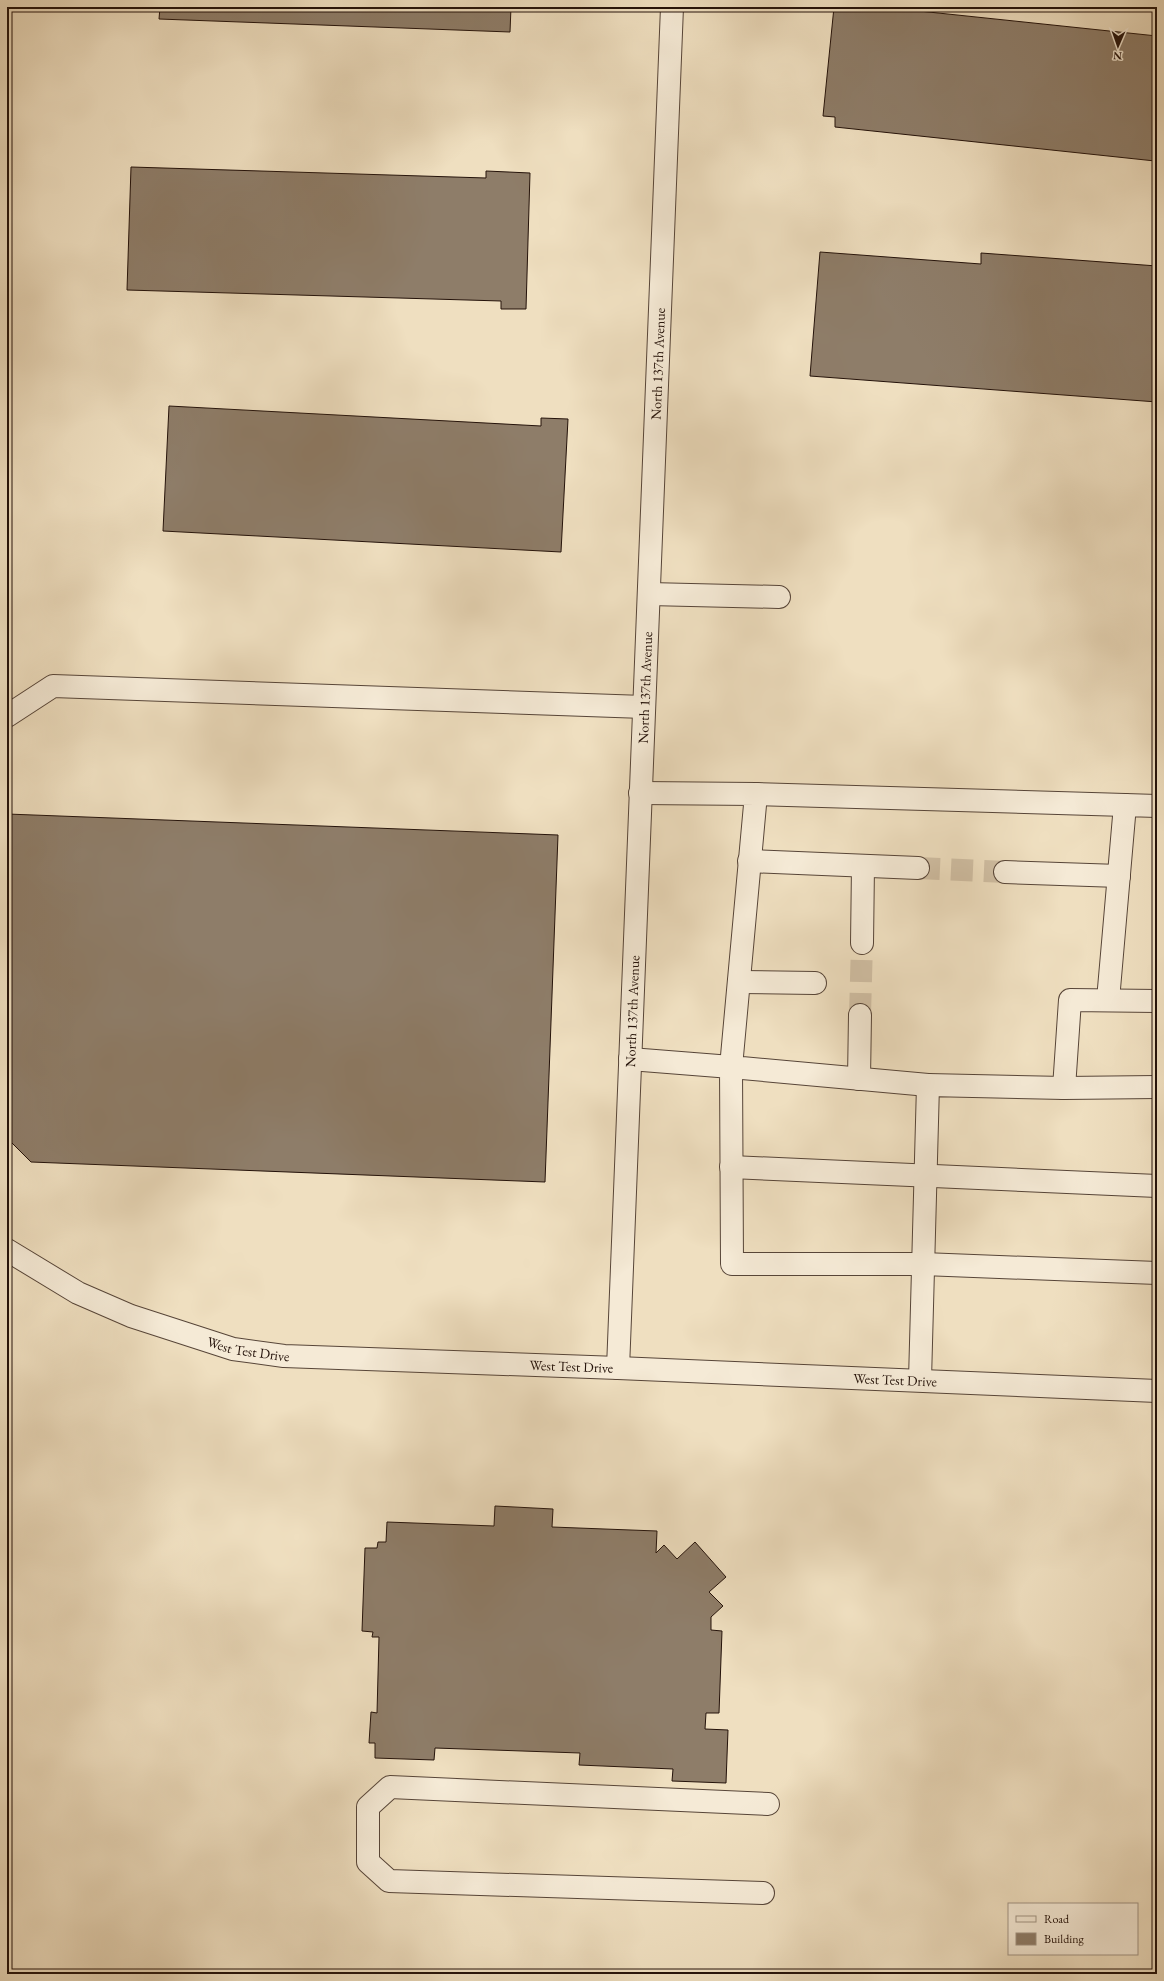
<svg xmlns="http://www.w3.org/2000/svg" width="1164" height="1981" font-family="'EB Garamond',serif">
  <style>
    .building { fill: #8e7d69; stroke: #24120a }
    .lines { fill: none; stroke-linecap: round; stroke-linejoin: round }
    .minor-tunnel { stroke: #d1c0a5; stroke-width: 22; stroke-dasharray: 22 11; stroke-linecap: butt }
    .minor-casing { stroke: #574538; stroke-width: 24 }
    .minor { stroke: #f5ead6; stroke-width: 22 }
    .labels { text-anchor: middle; stroke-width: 4; stroke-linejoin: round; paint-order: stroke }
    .street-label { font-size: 14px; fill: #24120a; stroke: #f5ead6 }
  </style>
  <rect width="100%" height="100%" fill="#efdfc0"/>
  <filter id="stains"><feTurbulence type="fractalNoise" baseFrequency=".005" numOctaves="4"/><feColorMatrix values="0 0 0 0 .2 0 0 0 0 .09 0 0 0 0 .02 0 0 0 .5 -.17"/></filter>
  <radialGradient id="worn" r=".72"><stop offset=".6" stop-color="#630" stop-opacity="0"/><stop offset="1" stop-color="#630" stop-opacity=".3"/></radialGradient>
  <g class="building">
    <polygon points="160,7 511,7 510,32 159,19"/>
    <polygon points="834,7 881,7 1157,36 1157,143 1155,161 835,127 835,117 823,116"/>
    <polygon points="131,167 486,178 486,171 530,173 526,309 501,309 501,301 127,290"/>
    <polygon points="820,252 981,264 981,253 1157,266 1157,402 810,376"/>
    <polygon points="169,406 541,426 541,418 568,419 561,552 163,531"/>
    <polygon points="7,814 558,835 545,1182 31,1162 7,1138"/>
    <polygon points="495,1506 553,1509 552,1527 657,1531 656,1553 664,1545 677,1559 695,1542 726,1577 709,1592 723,1606 711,1617 711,1630 722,1631 719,1713 706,1713 705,1729 728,1730 726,1783 672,1781 673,1769 579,1765 580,1753 435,1748 434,1760 375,1758 375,1743 369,1743 371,1712 377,1713 379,1637 372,1637 373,1632 362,1631 365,1548 377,1548 378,1542 386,1542 387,1522 494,1526"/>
  </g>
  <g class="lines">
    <g class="minor-tunnel">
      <polyline points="918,868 1005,872"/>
      <polyline points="860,1015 862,943"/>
    </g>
    <defs>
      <g id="minor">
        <polyline points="649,594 779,597"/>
        <polyline points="7,716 53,686 644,707"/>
        <polyline points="640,793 756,794 731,1067 928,1085"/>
        <polyline points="756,794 1125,805"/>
        <polyline points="749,861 918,868"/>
        <polyline points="1005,872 1119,876"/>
        <polyline points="862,943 863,866"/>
        <polyline points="739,982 815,983"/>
        <polyline points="1108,1000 1125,805 1157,806"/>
        <polyline points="630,1059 731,1067 732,1264 923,1264 1157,1273"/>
        <polyline points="859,1079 860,1015"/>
        <polyline points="1064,1088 1070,1000 1157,1001"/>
        <polyline points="731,1167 1157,1186"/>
        <path id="s1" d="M 7,1250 L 78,1293 L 131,1316 L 233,1349 L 284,1356 L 618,1368 L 1157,1391"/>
        <path id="s2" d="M 618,1368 L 672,7"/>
        <polyline points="920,1380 928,1085 1064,1088 1157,1087"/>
        <polyline points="763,1893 389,1881 368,1862 368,1807 390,1787 768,1804"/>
      </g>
    </defs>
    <use href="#minor" class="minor-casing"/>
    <use href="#minor" class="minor"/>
  </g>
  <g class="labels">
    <g class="street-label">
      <text dy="5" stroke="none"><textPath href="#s2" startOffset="1005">North 137th Avenue</textPath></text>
      <text dy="5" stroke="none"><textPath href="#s2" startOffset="681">North 137th Avenue</textPath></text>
      <text dy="5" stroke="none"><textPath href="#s2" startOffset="357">North 137th Avenue</textPath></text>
      <text dy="5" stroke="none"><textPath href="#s1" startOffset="263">West Test Drive</textPath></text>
      <text dy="5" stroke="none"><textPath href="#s1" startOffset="587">West Test Drive</textPath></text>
      <text dy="5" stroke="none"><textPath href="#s1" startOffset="911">West Test Drive</textPath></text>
    </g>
  </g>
  <rect width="1164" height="1981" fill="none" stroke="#efdfc0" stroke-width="24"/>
  <rect x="8" y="8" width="1148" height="1965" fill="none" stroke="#24120a" stroke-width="2"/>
  <rect x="12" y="12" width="1140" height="1957" fill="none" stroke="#24120a"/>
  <rect x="1008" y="1903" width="130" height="52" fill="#f5ead6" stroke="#a19484"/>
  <rect x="1016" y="1916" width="20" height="6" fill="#f5ead6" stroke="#a19484"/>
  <text x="1044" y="1923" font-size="12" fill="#24120a">Road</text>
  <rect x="1016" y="1933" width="20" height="12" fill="#8e7d69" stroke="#a19484"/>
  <text x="1044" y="1943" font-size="12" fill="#24120a">Building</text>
  <g transform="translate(1118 46) rotate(182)" stroke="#f5ead6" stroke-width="3" paint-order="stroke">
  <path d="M0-3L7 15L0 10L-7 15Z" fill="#24120a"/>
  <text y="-6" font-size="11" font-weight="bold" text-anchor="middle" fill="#24120a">N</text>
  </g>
  <rect width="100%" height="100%" filter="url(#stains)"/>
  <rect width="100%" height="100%" fill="url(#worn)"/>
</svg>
